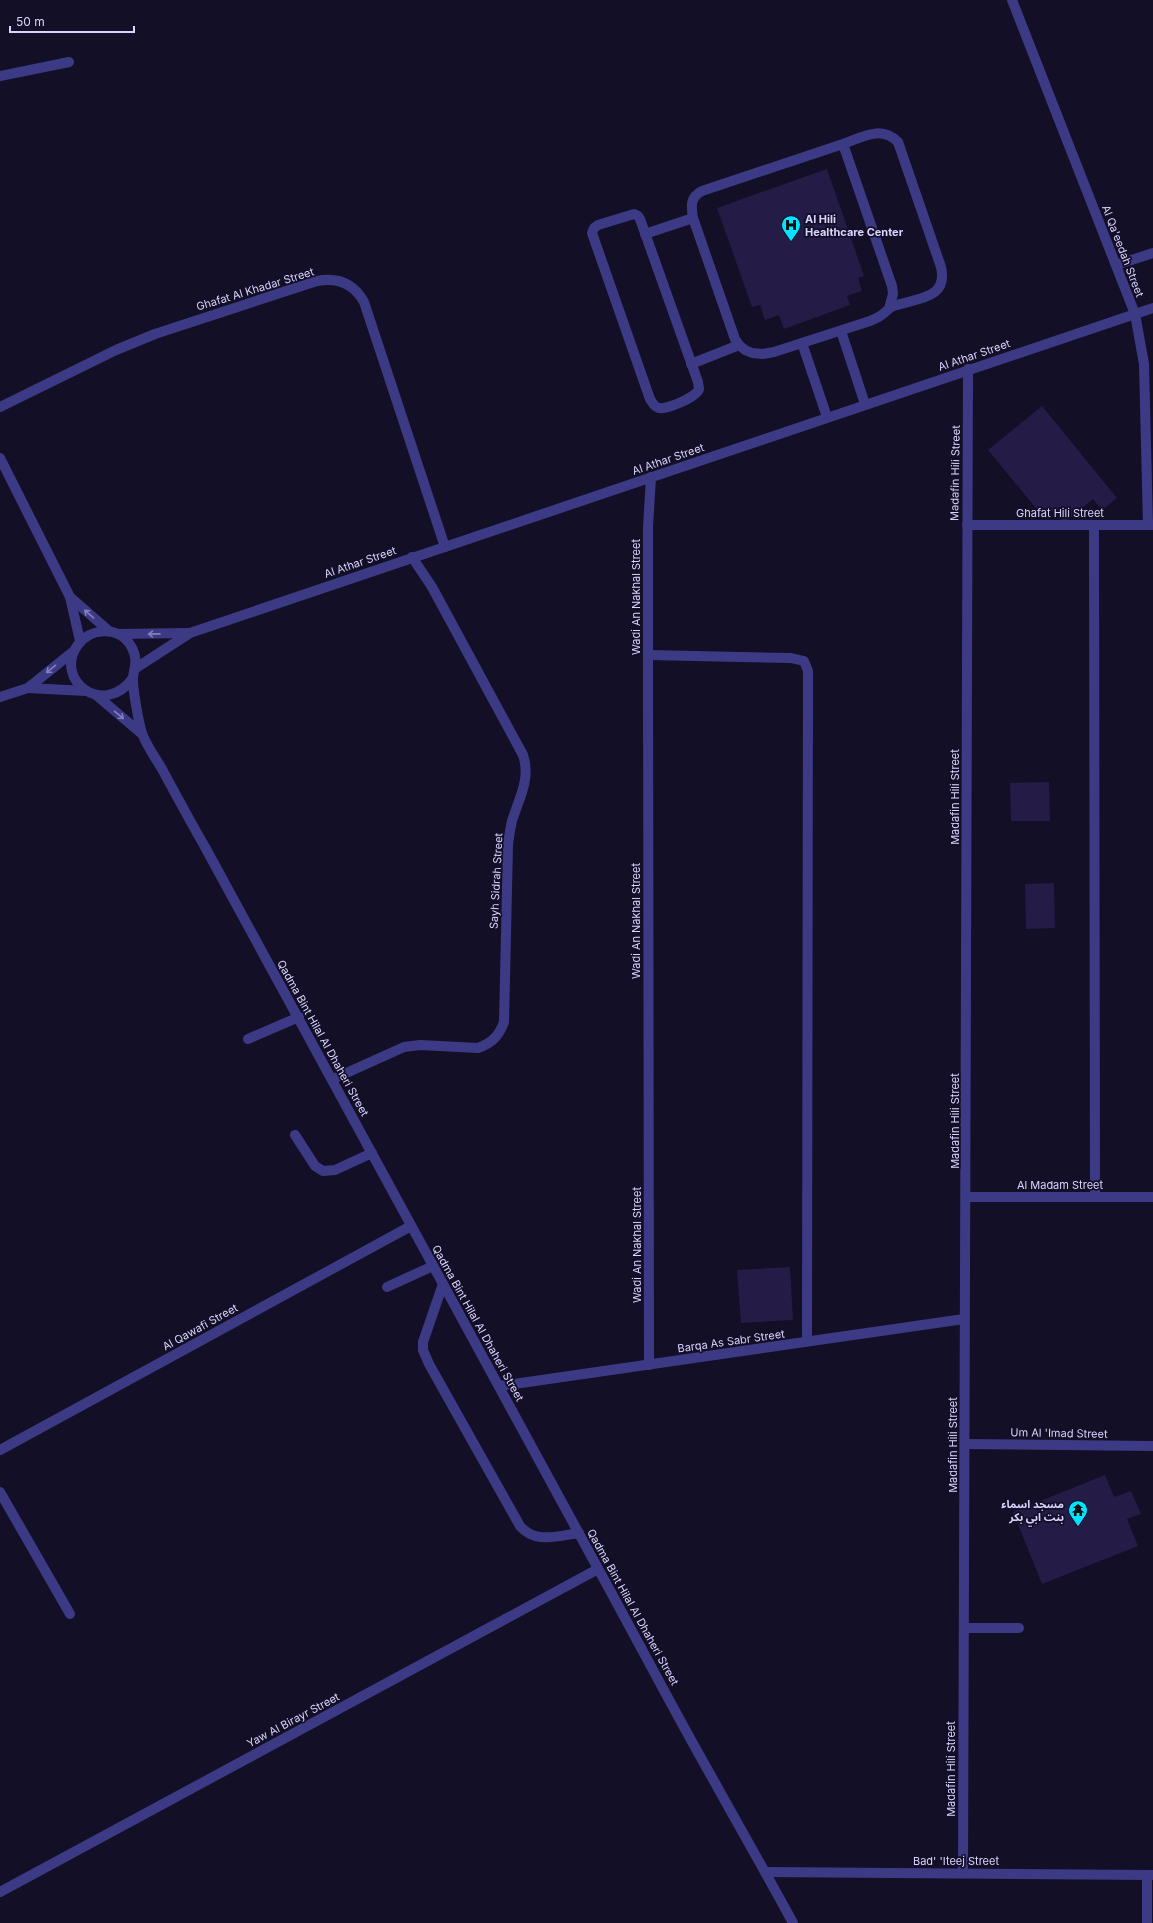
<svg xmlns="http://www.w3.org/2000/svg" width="1153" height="1923" font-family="Inter,'Noto Sans Arabic',sans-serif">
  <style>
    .building { fill: #241b47 }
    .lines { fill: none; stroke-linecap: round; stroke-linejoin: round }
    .minor { stroke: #3d3a85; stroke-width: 10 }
    .oneway { stroke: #837fbc }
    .labels { text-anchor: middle; stroke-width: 3.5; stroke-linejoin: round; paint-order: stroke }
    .poi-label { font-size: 11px; font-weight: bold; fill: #d9d4ff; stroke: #130f26; text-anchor: start }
    .street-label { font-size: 11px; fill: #d9d4ff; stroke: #130f26 }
  </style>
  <rect width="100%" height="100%" fill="#130f26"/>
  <g class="building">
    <polygon points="827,169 864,276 858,278 862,291 847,296 850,305 784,329 779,315 765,320 760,305 752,307 717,208"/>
    <polygon points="1042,406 1117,498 1102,510 1093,499 1064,523 1054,510 1044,518 988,450"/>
    <polygon points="1049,782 1050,821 1011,821 1010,783"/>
    <polygon points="1054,883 1055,928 1026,929 1025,884"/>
    <polygon points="790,1267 793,1320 741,1323 737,1270"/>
    <polygon points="1105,1475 1114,1497 1131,1491 1141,1514 1127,1519 1138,1546 1042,1584 1013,1512"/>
  </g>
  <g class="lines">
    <g class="minor">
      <polyline points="1012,0 1135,314 1144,364 1148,525"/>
      <polyline points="0,76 69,62"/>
      <path d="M 843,144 C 863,137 881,125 898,142 L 941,267 C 949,301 913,298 891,307 C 888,309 887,311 884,313 C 880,317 875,319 870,321 L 774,352 L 763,354 L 752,353 L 745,350 L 739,345 L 735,339 L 693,218 C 691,206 690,197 702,191 L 843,144 L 892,286 L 893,294 L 889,308"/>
      <path d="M 634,214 L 638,216 L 640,219 L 698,382 C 698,383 699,388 699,389 C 697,397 666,410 659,408 C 654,407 652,402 650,399 L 592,233 L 594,228 L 598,225 Z"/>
      <polyline points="645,234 693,218"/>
      <polyline points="1116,265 1153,253"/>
      <polyline points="841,331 865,404"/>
      <polyline points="802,343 827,417"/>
      <polyline points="691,364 739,345"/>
      <path d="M 0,407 L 116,350 L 155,334 L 317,281 C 338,277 354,284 364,302 L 445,547"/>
      <polyline points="0,458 70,597 80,641"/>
      <polyline points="967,525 1153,525"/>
      <polyline points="1094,525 1095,1197"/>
      <polyline points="70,597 109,631"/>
      <polyline points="119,634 190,633"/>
      <polyline points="648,655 791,658 804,661 808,671 807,1341"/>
      <polyline points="136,668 190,633 1153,308"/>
      <path d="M 133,678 C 104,718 54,681 77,646 C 90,627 119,626 131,646 C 138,658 135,665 133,677 C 132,686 139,724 142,733 C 146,745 155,757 162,769 C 176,795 190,821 205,847 C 338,1089 469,1332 601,1574 C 639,1643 675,1713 714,1781 C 740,1828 767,1875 793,1923"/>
      <polyline points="28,688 86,691"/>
      <polyline points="96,695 142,734"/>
      <polyline points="0,697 28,688 74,651"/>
      <polyline points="248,1039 299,1017"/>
      <path d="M 333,1079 L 404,1047 L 420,1045 L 478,1048 C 492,1043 499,1036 504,1022 L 508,845 C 509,837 510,829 512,821 C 519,798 531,779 523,755 L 432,587 L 412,557"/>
      <polyline points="295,1135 315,1166 323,1171 335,1170 372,1153"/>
      <polyline points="967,1197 1153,1197"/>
      <path d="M 443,1284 L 423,1342 L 423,1350 L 429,1364 L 520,1526 C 535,1544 558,1536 579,1533"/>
      <polyline points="387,1287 433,1266"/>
      <polyline points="649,1365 648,655 648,527 651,477"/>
      <polyline points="500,1386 964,1319"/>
      <polyline points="965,1444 1153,1446"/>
      <polyline points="0,1450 411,1226"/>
      <polyline points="0,1492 70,1614"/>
      <polyline points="964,1628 1019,1628"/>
      <polyline points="766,1872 1153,1875"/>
      <polyline points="963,1873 968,369"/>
      <polyline points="1147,1875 1147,1923"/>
      <polyline points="0,1892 598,1569"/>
    </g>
  </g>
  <defs><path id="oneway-shaft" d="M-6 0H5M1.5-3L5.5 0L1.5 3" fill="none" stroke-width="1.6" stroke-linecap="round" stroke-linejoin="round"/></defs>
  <g class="oneway">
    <use href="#oneway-shaft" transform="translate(89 614) rotate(-139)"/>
    <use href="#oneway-shaft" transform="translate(154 634) rotate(179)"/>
    <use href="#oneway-shaft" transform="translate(51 669) rotate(141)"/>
    <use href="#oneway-shaft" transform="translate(119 715) rotate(40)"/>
  </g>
  <defs>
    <symbol id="hospital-pin" viewBox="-11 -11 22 30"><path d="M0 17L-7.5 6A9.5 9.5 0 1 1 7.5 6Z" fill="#00e5ff" stroke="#130f26"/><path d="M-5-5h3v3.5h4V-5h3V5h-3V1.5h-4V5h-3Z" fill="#111"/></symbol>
    <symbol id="temple-pin" viewBox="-11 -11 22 30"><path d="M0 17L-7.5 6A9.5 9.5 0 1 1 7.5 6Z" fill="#00e5ff" stroke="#130f26"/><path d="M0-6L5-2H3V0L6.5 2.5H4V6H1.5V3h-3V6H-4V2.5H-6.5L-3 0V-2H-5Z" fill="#111"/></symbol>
  </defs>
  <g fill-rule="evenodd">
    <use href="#hospital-pin" x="780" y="214" width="22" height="30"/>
    <use href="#temple-pin" x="1067" y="1499" width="22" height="30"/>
  </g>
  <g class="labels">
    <g class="poi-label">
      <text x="805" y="223">Al Hili<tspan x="805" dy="13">Healthcare Center</tspan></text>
      <text x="1064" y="1508" text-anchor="end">مسجد اسماء<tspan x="1064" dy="13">بنت ابي بكر</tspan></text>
    </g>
    <g class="street-label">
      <text transform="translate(1123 251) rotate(69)" y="4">Al Qa'eedah Street</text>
      <text transform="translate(255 289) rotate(-17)" y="4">Ghafat Al Khadar Street</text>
      <text transform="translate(974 355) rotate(-19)" y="4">Al Athar Street</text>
      <text transform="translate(668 459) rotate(-19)" y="4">Al Athar Street</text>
      <text transform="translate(955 473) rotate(-89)" y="4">Madafin Hili Street</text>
      <text x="1060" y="517">Ghafat Hili Street</text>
      <text transform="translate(360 562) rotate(-19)" y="4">Al Athar Street</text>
      <text transform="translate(636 597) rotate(-90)" y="4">Wadi An Nakhal Street</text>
      <text transform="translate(955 797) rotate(-90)" y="4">Madafin Hili Street</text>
      <text transform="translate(496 881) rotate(-87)" y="4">Sayh Sidrah Street</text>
      <text transform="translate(636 921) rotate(-90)" y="4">Wadi An Nakhal Street</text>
      <text transform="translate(323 1038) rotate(61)" y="4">Qadma Bint Hilal Al Dhaheri Street</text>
      <text transform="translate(955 1121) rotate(-90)" y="4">Madafin Hili Street</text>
      <text x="1060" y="1189">Al Madam Street</text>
      <text transform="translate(637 1245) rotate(-90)" y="4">Wadi An Nakhal Street</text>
      <text transform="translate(478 1323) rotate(61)" y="4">Qadma Bint Hilal Al Dhaheri Street</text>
      <text transform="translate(200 1327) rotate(-29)" y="4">Al Qawafi Street</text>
      <text transform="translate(731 1341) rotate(-8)" y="4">Barqa As Sabr Street</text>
      <text transform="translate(1059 1433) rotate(1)" y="4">Um Al 'Imad Street</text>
      <text transform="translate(953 1445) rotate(-90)" y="4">Madafin Hili Street</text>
      <text transform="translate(633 1607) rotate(61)" y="4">Qadma Bint Hilal Al Dhaheri Street</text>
      <text transform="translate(293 1720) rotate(-28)" y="4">Yaw Al Birayr Street</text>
      <text transform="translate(951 1769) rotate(-90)" y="4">Madafin Hili Street</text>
      <text x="956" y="1865">Bad' 'Iteej Street</text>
    </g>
  </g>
  <path d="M10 26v6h124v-6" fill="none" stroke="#d9d4ff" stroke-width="2"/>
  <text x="16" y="26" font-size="12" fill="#d9d4ff" stroke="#130f26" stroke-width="3" paint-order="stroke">50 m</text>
</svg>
